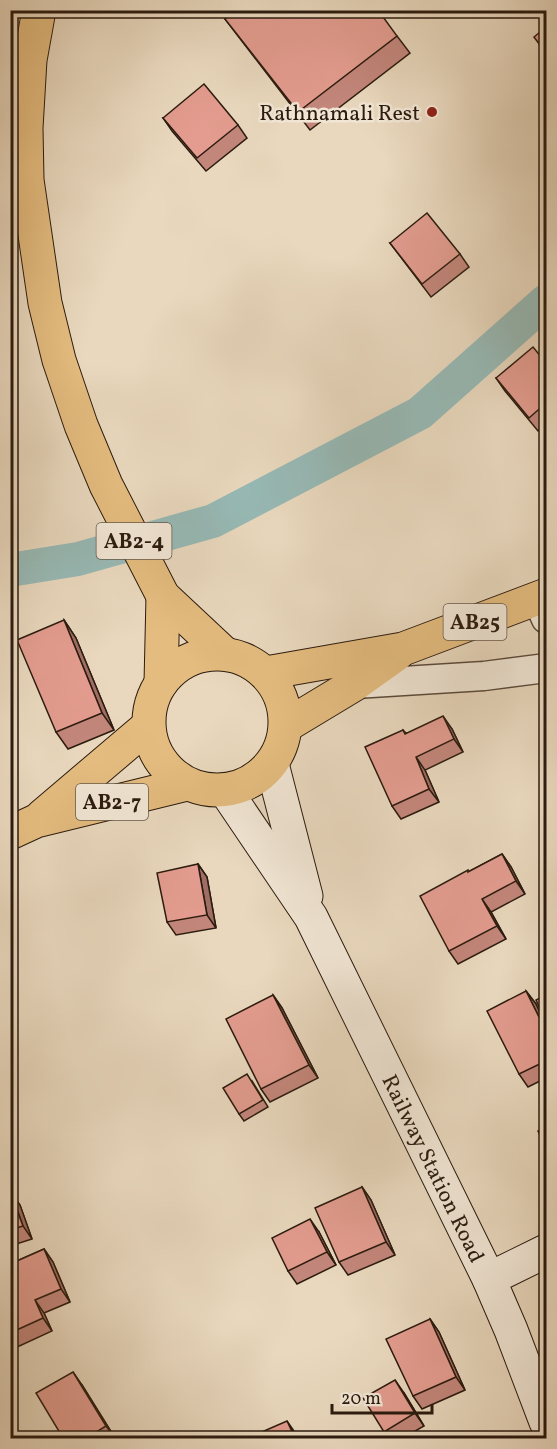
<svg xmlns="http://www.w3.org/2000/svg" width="557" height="1449" font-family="Vollkorn,serif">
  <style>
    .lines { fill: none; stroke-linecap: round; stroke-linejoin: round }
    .canal { stroke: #97b9b5; stroke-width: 34 }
    .minor-casing { stroke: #5a4a3b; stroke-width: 31 }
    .secondary-casing { stroke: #2b1b0f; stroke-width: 35 }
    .primary-casing { stroke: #2b1b0f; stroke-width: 35 }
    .minor { stroke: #f1e6d5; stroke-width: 28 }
    .secondary { stroke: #f1e6d5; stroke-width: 33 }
    .primary { stroke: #e4bc7f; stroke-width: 33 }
    .wall { fill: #c3867b; stroke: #2b1b0f; stroke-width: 1.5 }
    .shaded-wall { fill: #9f6d64; stroke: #2b1b0f; stroke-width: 1.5 }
    .building { fill: #e39c8f; stroke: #2b1b0f; stroke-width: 1.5 }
    .poi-dot { fill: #8f2418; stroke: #f1e6d5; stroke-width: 2 }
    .labels { text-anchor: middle; stroke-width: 5; stroke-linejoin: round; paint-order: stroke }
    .shield { fill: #f1e6d5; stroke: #66584a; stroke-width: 1.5 }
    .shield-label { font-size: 21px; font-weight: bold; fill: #2b1b0f }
    .poi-label { font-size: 22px; fill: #2b1b0f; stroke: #f1e6d5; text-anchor: end }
    .street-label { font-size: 22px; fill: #2b1b0f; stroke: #f1e6d5 }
  </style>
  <rect width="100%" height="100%" fill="#e9d8be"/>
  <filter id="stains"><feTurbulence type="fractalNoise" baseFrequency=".00333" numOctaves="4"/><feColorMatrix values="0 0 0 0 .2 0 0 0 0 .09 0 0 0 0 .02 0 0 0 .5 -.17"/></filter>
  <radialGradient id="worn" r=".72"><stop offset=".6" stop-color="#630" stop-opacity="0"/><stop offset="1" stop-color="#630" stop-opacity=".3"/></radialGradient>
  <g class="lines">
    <polyline class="canal" points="10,570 78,559 213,521 420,413 546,301"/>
    <defs>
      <g id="minor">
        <polyline points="537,599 546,619"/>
        <polyline points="355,684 484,676 546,668"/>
      </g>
      <g id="secondary">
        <polyline points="272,764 306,896"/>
        <polyline points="225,790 311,917 489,1279 511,1330 546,1422"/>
        <polyline points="489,1279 546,1251"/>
      </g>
      <g id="primary">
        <polyline points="39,10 30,60 26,128 27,180 45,303 59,360 81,425 106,485 163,596 225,654"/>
        <circle cx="217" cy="722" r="68"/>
        <polyline points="266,673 403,649 546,595"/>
        <polyline points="161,683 163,596"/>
        <polyline points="287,725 355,684 397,654"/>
        <polyline points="42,816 148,726"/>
        <polyline points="10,833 36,821 187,784"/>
      </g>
    </defs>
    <use href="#minor" class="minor-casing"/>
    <use href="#secondary" class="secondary-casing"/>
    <use href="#primary" class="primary-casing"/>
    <use href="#minor" class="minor"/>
    <use href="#secondary" class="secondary"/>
    <use href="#primary" class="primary"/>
  </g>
  <g class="wall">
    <polygon points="225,19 397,36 410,53 310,130 238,36"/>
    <polygon points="163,118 238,125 247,138 206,171 172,131"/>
    <polygon points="390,243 460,254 469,267 431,297"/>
    <polygon points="546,363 546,424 538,431 505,391 496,378"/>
    <polygon points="64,620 76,638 114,730 68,749 56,732"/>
    <polygon points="452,729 463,752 425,770 439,802 401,819 392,806 403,730 406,733"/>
    <polygon points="502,854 511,867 525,894 491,912 506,939 458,964 449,951 468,872"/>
    <polygon points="198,864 207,877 216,928 176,935 167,922"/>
    <polygon points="526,991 536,1004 546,1026 546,1078 528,1087 519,1074"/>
    <polygon points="273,995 282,1008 318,1078 270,1102 261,1089"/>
    <polygon points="252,1081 268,1107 244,1121 239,1114"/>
    <polygon points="362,1187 371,1200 395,1255 348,1275 339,1262"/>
    <polygon points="10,1192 20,1205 32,1239 10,1246"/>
    <polygon points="319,1232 336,1265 297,1284 288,1271"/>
    <polygon points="44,1249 53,1262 70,1302 44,1313 52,1331 15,1348 10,1341 10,1264"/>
    <polygon points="430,1319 439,1332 465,1390 422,1409 413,1396"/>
    <polygon points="82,1385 115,1438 63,1438"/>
    <polygon points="404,1393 424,1426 403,1438 388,1438 384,1432"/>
  </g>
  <g class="shaded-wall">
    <polygon points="64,620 76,638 114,730 102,713"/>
    <polygon points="443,716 452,729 463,752 454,739"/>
    <polygon points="416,757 425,770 439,802 429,789"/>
    <polygon points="502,854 511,867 525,894 516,881"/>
    <polygon points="198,864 207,877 216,928 207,915"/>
    <polygon points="482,899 491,912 506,939 497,926"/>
    <polygon points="526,991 536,1004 546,1026 546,1031"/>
    <polygon points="273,995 282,1008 318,1078 309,1065"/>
    <polygon points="362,1187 371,1200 395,1255 386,1242"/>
    <polygon points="11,1192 20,1205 32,1239 23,1226"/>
    <polygon points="310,1219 319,1232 336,1265 327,1252"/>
    <polygon points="44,1249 53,1262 70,1302 61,1289"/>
    <polygon points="35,1300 44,1313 52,1331 43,1318"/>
    <polygon points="430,1319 439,1332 465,1390 456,1377"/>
    <polygon points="73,1372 82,1385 115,1438 106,1426"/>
    <polygon points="395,1380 404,1393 424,1426 415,1413"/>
    <polygon points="287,1421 296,1434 298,1438 295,1438"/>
  </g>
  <g class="building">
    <polygon points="236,10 378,10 397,36 298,112 225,19"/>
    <polygon points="546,27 546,53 534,37"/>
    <polygon points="204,84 238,125 197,158 163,118"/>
    <polygon points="427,213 460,254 422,284 390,243"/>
    <polygon points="533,347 546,363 546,403 529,418 496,378"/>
    <polygon points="64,620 102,713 56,732 17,640"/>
    <polygon points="443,716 454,739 416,757 429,789 392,806 365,747 403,730 405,734"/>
    <polygon points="502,854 516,881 482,899 497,926 449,951 420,896 468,870 468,872"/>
    <polygon points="198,864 207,915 167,922 157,873"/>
    <polygon points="526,991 546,1031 546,1061 519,1074 487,1011"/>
    <polygon points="273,995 309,1065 261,1089 226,1019"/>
    <polygon points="546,995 546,1021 536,1000"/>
    <polygon points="247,1074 263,1100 239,1114 223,1088"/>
    <polygon points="546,1127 546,1148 538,1131"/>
    <polygon points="362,1187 386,1242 339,1262 315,1208"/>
    <polygon points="10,1192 23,1226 10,1230"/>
    <polygon points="310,1219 327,1252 288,1271 272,1238"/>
    <polygon points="44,1249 61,1289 35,1300 43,1318 10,1333 10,1264"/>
    <polygon points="430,1319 456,1377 413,1396 386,1339"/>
    <polygon points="73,1372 106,1426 87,1438 63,1438 36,1393"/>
    <polygon points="395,1380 415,1413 384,1432 363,1398"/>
    <polygon points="287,1421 295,1438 248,1438"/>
  </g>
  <circle class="poi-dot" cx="432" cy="112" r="6"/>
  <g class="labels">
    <g class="shield">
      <rect x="96.5" y="523" width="75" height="36" rx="4.5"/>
      <rect x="443.5" y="604" width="63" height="36" rx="4.5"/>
      <rect x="76" y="784" width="72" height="36" rx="4.5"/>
    </g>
    <g class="shield-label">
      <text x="134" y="548">AB2-4</text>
      <text x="475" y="629">AB25</text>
      <text x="112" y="809">AB2-7</text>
    </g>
    <g class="poi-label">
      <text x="420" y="120">Rathnamali Rest</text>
    </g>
    <g class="street-label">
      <text transform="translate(434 1168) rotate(64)" y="8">Railway Station Road</text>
    </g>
  </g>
  <rect width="557" height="1449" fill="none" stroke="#e9d8be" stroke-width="36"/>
  <rect x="12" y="12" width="533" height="1425" fill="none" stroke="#2b1b0f" stroke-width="3"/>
  <rect x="18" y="18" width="521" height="1413" fill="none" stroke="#2b1b0f" stroke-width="1.5"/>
  <path d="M332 1404v9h100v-9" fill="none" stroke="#2b1b0f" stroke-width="3"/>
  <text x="341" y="1404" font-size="18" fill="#2b1b0f" stroke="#f1e6d5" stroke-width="4.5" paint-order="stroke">20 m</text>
  <rect width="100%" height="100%" filter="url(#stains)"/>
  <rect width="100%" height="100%" fill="url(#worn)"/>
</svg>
